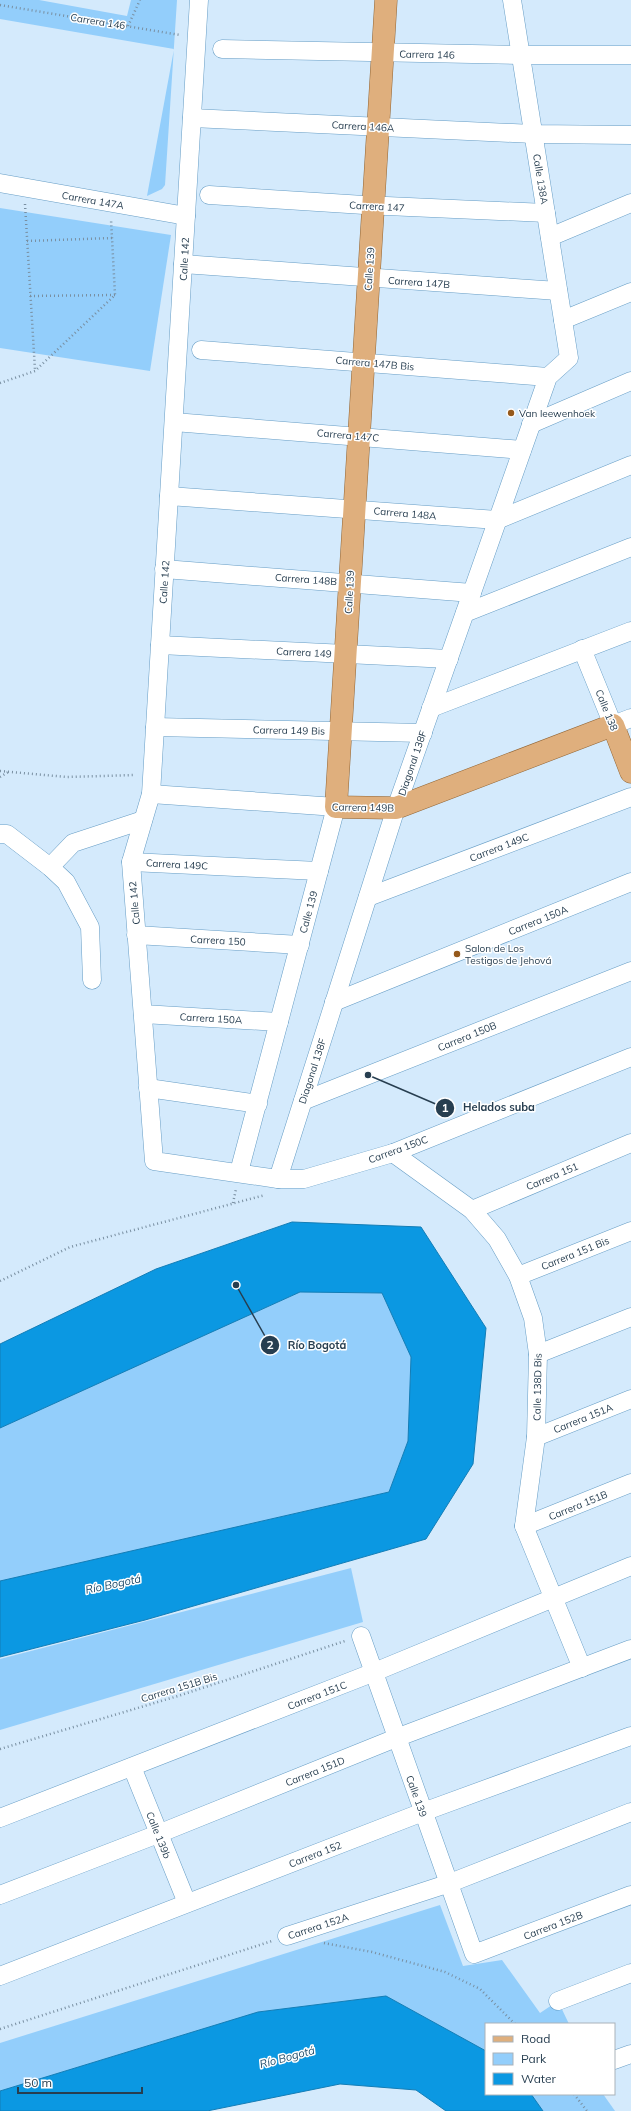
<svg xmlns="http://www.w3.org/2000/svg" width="631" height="2111" font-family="Mulish,sans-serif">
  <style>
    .green { fill: #93cefb }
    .water { fill: #0b98e2; stroke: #137db6 }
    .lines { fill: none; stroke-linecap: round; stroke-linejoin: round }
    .minor-casing { stroke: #669dc5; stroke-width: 19 }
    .major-casing { stroke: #916535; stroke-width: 23 }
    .path { stroke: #798fa1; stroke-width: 2.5; stroke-dasharray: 1 3; stroke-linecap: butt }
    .minor { stroke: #fff; stroke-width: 18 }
    .major { stroke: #dfaf7d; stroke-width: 22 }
    .poi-dot { fill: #95591b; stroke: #fff; stroke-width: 1.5 }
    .labels { text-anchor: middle; stroke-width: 3; stroke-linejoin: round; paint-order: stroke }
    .street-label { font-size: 10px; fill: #273e50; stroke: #fff }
    .poi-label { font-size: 10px; fill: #273e50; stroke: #fff; text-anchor: start }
    .water-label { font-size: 11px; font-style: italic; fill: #1d4b6a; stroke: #fff }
    .leader { fill: none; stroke: #273e50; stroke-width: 1.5 }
    .callout-dot { fill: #273e50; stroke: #fff; stroke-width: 1.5 }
    .mark-label { font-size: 12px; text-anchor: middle; font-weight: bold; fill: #fff }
    .callout-label { font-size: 11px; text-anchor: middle; font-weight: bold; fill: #273e50; stroke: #fff; stroke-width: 3; stroke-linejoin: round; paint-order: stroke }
  </style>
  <rect width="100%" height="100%" fill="#d4eafc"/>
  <g class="green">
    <polygon points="0,0 39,0 127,16 131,0 177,0 165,185 162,189 147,196 174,49 0,19"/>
    <polygon points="0,208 171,235 150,371 0,348"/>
    <polygon points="300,1292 382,1293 411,1357 408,1441 389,1492 0,1583 0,1428"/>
    <polygon points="351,1568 363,1622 0,1730 0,1659"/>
    <polygon points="440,1905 463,1966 502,1960 540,2013 558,2001 569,2024 486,2024 486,2051 386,1996 258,2012 0,2091 0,2043"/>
    <polygon points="531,2094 603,2094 615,2111 543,2111"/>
  </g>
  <g class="water">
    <polygon points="292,1222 421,1227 486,1328 473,1464 426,1539 145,1620 0,1657 0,1581 389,1492 408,1441 411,1357 382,1293 300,1292 0,1428 0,1344 156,1269"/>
    <polygon points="386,1996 486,2051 486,2094 531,2094 543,2111 446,2111 416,2090 340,2084 207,2111 0,2111 0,2091 258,2012"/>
  </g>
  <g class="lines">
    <defs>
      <g id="minor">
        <polyline points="199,0 151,794 131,862 154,1161 278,1179 304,1179 393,1153 631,1057"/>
        <polyline points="222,49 521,55 631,55"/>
        <polyline points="192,118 533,134 631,135"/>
        <polyline points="0,183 186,216"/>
        <polyline points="209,195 364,205 546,213"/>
        <polyline points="550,237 631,203"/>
        <polyline points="183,264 558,291"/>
        <polyline points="563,320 631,292"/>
        <polyline points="201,350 548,377"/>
        <polyline points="174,422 522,450"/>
        <polyline points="531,424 631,381"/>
        <polyline points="169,496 497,520 631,465"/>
        <polyline points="164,569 472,593"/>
        <polyline points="465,613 631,547"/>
        <polyline points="160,645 449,659"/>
        <polyline points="582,649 613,725 631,718"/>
        <polyline points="431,708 631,631"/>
        <polyline points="155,727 423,733"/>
        <polyline points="151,794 336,807 239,1172"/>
        <polyline points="0,834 7,834 50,867 66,882 90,927 92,980"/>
        <polyline points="131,862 319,871"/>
        <polyline points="50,867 73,843 143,820"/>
        <polyline points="368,897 631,797"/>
        <polyline points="136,935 300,945"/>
        <polyline points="334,1002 631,882"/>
        <polyline points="143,1014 279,1022"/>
        <polyline points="148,1088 258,1104"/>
        <polyline points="303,1101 631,971"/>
        <polyline points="393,1153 472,1210 497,1239 518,1276 533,1318 538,1354 536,1437 524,1526 582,1668"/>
        <polyline points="278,1179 396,808 548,377 569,358 512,0"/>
        <polyline points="472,1210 631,1143"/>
        <polyline points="518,1276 631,1231"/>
        <polyline points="538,1354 631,1317"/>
        <polyline points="536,1437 631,1399"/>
        <polyline points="524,1526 631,1483"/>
        <polyline points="361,1636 474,1954 631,1895"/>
        <polyline points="132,1767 187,1903"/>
        <polyline points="0,1818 372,1673 631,1566"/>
        <polyline points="0,1895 158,1834 396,1738 631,1649"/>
        <polyline points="287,1936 450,1883 631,1812"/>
        <polyline points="0,1976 423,1812 631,1736"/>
        <polyline points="558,2001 631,1973"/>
        <polyline points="614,2060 631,2054"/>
      </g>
      <polyline id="major" points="386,0 336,807 396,808 613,725 631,772"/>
    </defs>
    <use href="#minor" class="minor-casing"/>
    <use href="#major" class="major-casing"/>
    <g class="path">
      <polyline points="0,5 180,35"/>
      <polyline points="128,26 140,0"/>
      <polyline points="25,204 35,370"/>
      <polyline points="27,241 112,238"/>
      <polyline points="30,296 115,295"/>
      <polyline points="0,383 35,371 115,295 111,219"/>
      <polyline points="0,771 67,777 135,775"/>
      <polyline points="0,777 10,771"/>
      <polyline points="233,1203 236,1189"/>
      <polyline points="0,1281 70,1247 265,1195"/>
      <polyline points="0,1749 178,1696 345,1641"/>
      <polyline points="324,1943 372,1952 445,1972 480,1989 515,2024"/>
      <polyline points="0,2029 272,1941"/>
      <polyline points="574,2094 587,2111"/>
    </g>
    <use href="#minor" class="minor"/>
    <use href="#major" class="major"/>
  </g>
  <g class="poi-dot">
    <circle cx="511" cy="413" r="4"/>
    <circle cx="457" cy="954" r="4"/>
  </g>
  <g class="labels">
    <g class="street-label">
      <text transform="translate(98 21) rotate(9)" y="4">Carrera 146</text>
      <text transform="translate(427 54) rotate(1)" y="4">Carrera 146</text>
      <text transform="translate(363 126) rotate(3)" y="4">Carrera 146A</text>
      <text transform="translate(541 179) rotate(81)" y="4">Calle 138A</text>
      <text transform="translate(93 200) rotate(10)" y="4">Carrera 147A</text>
      <text transform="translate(377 206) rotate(3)" y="4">Carrera 147</text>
      <text transform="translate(184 259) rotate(-87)" y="4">Calle 142</text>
      <text transform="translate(369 269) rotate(-86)" y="4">Calle 139</text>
      <text transform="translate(419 282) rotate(4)" y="4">Carrera 147B</text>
      <text transform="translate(375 363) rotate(5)" y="4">Carrera 147B Bis</text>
      <text transform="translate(348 435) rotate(5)" y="4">Carrera 147C</text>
      <text transform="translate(405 513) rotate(5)" y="4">Carrera 148A</text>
      <text transform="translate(306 579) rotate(4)" y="4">Carrera 148B</text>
      <text transform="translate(164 582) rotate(-86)" y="4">Calle 142</text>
      <text transform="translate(349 592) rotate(-87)" y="4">Calle 139</text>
      <text transform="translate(304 652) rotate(3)" y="4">Carrera 149</text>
      <text transform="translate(607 710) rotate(68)" y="4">Calle 138</text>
      <text transform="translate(289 730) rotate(1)" y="4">Carrera 149 Bis</text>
      <text transform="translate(412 763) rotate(-71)" y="4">Diagonal 138F</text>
      <text transform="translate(363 807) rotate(1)" y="4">Carrera 149B</text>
      <text transform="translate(499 847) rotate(-21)" y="4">Carrera 149C</text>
      <text transform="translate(177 864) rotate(3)" y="4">Carrera 149C</text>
      <text transform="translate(134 903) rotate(-95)" y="4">Calle 142</text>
      <text transform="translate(308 912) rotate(-75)" y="4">Calle 139</text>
      <text transform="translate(538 920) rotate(-22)" y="4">Carrera 150A</text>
      <text transform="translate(218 940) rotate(3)" y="4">Carrera 150</text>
      <text transform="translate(211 1018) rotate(3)" y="4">Carrera 150A</text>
      <text transform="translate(467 1036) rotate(-22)" y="4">Carrera 150B</text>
      <text transform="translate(312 1071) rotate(-72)" y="4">Diagonal 138F</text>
      <text transform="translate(398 1149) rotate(-20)" y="4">Carrera 150C</text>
      <text transform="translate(552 1176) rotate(-23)" y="4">Carrera 151</text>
      <text transform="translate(575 1253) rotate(-22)" y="4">Carrera 151 Bis</text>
      <text transform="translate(537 1387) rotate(-89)" y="4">Calle 138D Bis</text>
      <text transform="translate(583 1418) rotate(-22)" y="4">Carrera 151A</text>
      <text transform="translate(578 1505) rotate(-22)" y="4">Carrera 151B</text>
      <text transform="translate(179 1687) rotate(-17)" y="4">Carrera 151B Bis</text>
      <text transform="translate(317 1695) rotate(-21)" y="4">Carrera 151C</text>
      <text transform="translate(315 1771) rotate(-22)" y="4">Carrera 151D</text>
      <text transform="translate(417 1796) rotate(70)" y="4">Calle 139</text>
      <text transform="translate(159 1835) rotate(68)" y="4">Calle 139b</text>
      <text transform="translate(315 1854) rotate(-21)" y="4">Carrera 152</text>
      <text transform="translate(553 1925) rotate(-21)" y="4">Carrera 152B</text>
      <text transform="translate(318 1926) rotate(-18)" y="4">Carrera 152A</text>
    </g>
    <g class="poi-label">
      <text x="519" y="417">Van leewenhoek</text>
      <text x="465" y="952">Salon de Los<tspan x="465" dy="12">Testigos de Jehová</tspan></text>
    </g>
    <g class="water-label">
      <text transform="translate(113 1584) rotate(-12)" y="4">Río Bogotá</text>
      <text transform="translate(287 2057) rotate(-15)" y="4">Río Bogotá</text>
    </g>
  </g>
  <path class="leader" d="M368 1075L445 1108M236 1285L270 1345"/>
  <g class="callout-dot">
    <circle cx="368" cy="1075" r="4"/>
    <circle cx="236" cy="1285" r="4"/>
    <circle cx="445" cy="1108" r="10"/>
    <circle cx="270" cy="1345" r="10"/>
  </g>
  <g class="mark-label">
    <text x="445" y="1112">1</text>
    <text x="270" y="1349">2</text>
  </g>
  <g class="callout-label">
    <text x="499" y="1111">Helados suba</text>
    <text x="317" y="1349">Río Bogotá</text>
  </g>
  <rect x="485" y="2023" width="130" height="72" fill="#ffffff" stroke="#a9b2b9"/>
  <rect x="493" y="2036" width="20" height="6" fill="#dfaf7d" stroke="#a9b2b9"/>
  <text x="521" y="2043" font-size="12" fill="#273e50">Road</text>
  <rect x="493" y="2053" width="20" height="12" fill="#93cefb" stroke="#a9b2b9"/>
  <text x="521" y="2063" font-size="12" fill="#273e50">Park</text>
  <rect x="493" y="2073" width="20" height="12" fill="#0b98e2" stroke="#a9b2b9"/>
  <text x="521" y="2083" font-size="12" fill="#273e50">Water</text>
  <path d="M18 2087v6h124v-6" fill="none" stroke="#273e50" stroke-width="2"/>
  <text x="24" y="2087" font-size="12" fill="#273e50" stroke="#ffffff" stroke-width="3" paint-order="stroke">50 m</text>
</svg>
